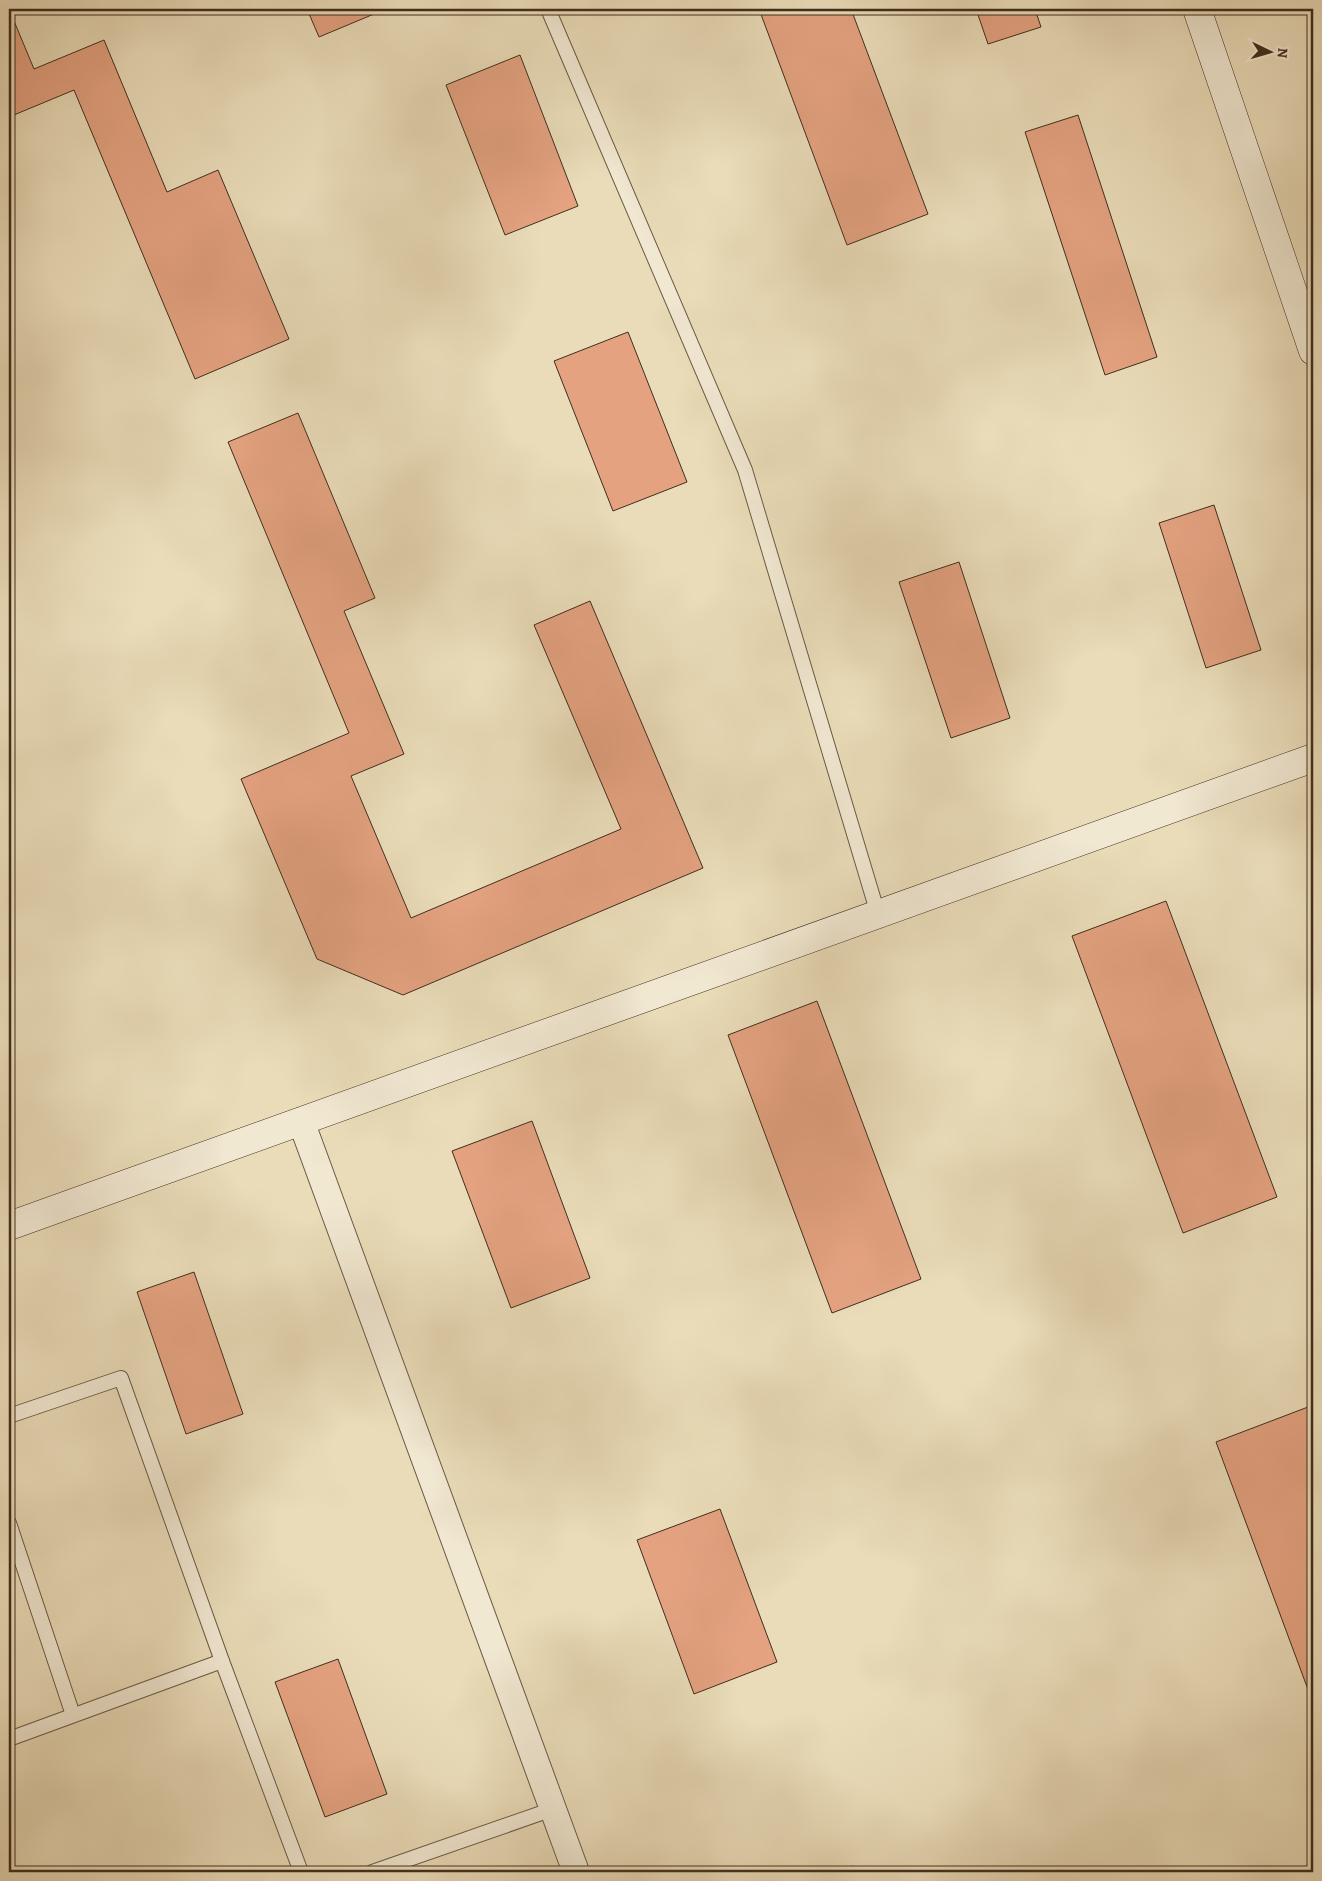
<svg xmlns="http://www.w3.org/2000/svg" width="1322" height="1881" font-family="Alegreya,serif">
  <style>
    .building { fill: #e4a281; stroke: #402e1d }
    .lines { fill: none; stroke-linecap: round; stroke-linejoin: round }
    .lane-casing { stroke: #6a5a44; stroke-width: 16 }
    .street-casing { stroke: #6a5a44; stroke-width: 28 }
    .secondary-casing { stroke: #402e1d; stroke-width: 29 }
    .lane { stroke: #f1e8d2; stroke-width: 14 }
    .street { stroke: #f1e8d2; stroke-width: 26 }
    .secondary { stroke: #f1e8d2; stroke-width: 28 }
  </style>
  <rect width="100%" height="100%" fill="#eadcb9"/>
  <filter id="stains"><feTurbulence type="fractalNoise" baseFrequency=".004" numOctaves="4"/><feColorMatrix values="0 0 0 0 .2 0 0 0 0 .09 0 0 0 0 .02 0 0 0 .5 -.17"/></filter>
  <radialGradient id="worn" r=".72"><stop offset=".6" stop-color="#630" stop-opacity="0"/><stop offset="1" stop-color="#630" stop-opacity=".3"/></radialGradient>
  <g class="building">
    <polygon points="9,9 34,69 104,40 167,192 218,170 289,339 195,379 74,90 9,117"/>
    <polygon points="307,9 372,9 374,14 319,37"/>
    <polygon points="759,9 851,9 928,214 847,245"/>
    <polygon points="976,9 1035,9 1041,27 988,44"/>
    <polygon points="520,55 578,206 505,235 446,85"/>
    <polygon points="1078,115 1157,357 1105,375 1025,132"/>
    <polygon points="628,332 687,482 613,511 554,361"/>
    <polygon points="298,413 375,598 344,611 404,754 351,776 411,918 621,829 534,625 590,601 703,868 403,995 317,959 241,779 349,733 228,442"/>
    <polygon points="1214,505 1261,650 1206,668 1159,523"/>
    <polygon points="959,562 1010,718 951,738 899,582"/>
    <polygon points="1166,901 1277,1197 1183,1233 1072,936"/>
    <polygon points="817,1001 921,1279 832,1313 728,1035"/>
    <polygon points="532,1121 590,1278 511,1308 452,1151"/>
    <polygon points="194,1272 243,1414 186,1434 137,1292"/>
    <polygon points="1308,1407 1313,1421 1313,1703 1216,1442"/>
    <polygon points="720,1509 777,1662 694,1694 637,1540"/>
    <polygon points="338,1659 387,1794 325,1817 275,1682"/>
    <polygon points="853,1866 855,1872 836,1872"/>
  </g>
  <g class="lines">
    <defs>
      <g id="lane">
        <polyline points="548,9 745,470 878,914"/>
        <polyline points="9,1416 121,1378 222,1661 301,1872"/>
        <polyline points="9,1523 73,1715"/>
        <polyline points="9,1739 222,1661"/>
        <polyline points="372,1872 553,1809"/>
      </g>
      <polyline id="street" points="301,1121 576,1872"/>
      <g id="secondary">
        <polyline points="1197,9 1313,351"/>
        <polyline points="9,1226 1313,758"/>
      </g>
    </defs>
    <use href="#lane" class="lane-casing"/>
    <use href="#street" class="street-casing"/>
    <use href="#secondary" class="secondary-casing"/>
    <use href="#lane" class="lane"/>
    <use href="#street" class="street"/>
    <use href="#secondary" class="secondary"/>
  </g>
  <rect width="1322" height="1881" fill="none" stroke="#eadcb9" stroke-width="30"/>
  <rect x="10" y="10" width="1302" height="1861" fill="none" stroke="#402e1d" stroke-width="2.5"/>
  <rect x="15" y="15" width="1292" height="1851" fill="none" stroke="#402e1d"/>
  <g transform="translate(1270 52) rotate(95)" stroke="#f1e8d2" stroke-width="4" paint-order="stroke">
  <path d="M0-4L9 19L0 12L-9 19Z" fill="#402e1d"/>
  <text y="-8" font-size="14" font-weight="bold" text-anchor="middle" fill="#402e1d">N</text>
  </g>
  <rect width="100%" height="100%" filter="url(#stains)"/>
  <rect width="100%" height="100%" fill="url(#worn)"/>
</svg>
